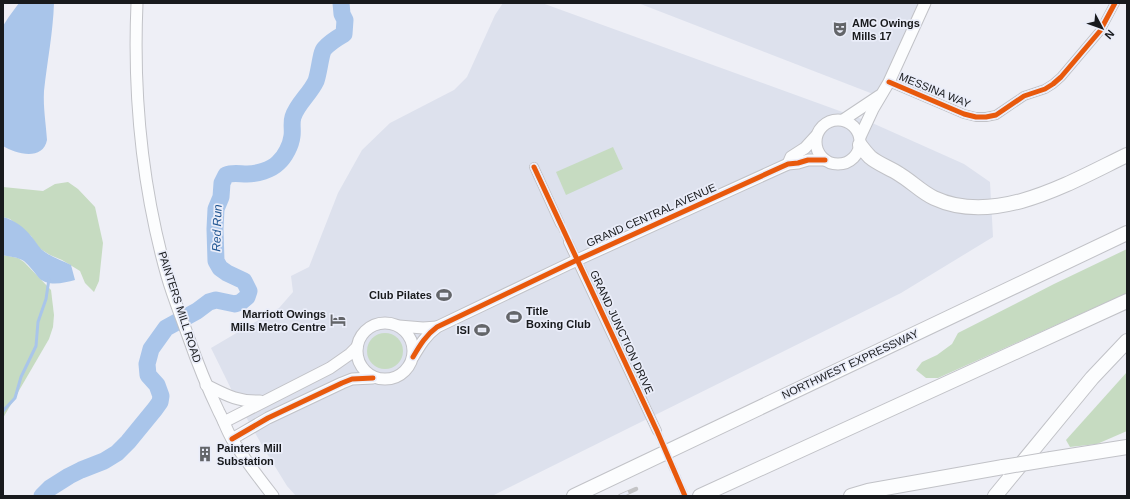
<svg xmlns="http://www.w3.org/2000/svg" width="1130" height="499" font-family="Helvetica,sans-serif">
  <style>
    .built { fill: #dde1ed }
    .green { fill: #c6dbc1 }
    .water { fill: #a9c5ea }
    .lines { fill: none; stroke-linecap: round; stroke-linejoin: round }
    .stream { stroke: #a9c5ea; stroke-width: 3 }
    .river { stroke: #a9c5ea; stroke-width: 17 }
    .street-tunnel { stroke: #cecfd5; stroke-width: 8; stroke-dasharray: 8 4; stroke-linecap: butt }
    .street-casing { stroke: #c1c2c7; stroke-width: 10 }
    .secondary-casing { stroke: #c1c2c7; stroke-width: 13 }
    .highway-casing { stroke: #c1c2c7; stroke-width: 16 }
    .street { stroke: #fcfdfe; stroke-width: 8 }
    .secondary { stroke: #fcfdfe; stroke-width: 11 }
    .highway { stroke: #fcfdfe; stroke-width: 14 }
    .rail-casing { stroke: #c4c4c6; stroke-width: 4.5 }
    .rail { stroke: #eaedf9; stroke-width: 3; stroke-dasharray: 9; stroke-linecap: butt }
    .highway-bridge-casing { stroke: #c1c2c7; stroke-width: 16; stroke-linecap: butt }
    .highway-bridge { stroke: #fcfdfe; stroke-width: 14 }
    .cycleway-casing { stroke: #eaedf9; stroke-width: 8 }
    .cycleway { stroke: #e8590c; stroke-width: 5 }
    .labels { text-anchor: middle; stroke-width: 3.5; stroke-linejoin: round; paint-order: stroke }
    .poi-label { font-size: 11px; font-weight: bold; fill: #181a1d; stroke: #eaedf9; text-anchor: start }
    .street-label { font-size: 11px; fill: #181a1d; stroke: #eaedf9 }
    .water-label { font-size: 12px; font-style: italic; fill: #1d5390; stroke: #eaedf9 }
  </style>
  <rect width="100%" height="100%" fill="#eeeff6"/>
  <g class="built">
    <polygon points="503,3 542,3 870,122 964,164 990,182 993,237 901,293 492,496 296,496 287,486 263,447 237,401 211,348 279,308 293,292 291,276 309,267 338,193 362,150 390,123 454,90 467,77 495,15"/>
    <polygon points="638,3 931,3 886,99"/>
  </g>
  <g class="green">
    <polygon points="613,147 623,169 566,195 556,172"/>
    <polygon points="68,182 78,189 95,207 103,243 99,281 94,292 85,283 80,271 62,260 50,255 39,248 31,236 10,219 3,217 3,187 43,191 55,184"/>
    <polygon points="1127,249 1127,293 938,378 926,378 916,370 922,362 937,355 952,344 958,333 1054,284"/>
    <polygon points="3,255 18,258 24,262 51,290 54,315 53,327 49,339 3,418"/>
    <circle cx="385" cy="351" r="18"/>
    <polygon points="1127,372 1127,431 1097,444 1070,447 1066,440"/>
  </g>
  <g class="water">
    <path d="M 19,3 L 54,3 C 53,33 47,62 44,91 C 43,107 46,124 47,140 C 43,161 16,154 3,146 L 3,26 L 8,18 Z"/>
    <path d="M 3,217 C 14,220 24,227 31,236 C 35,240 37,245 41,249 C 50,257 61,260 71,265 L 75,280 C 64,283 48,287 39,278 C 34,272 30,266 24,261 C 18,257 10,257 3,255 Z"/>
  </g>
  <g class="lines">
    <polyline class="stream" points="3,411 15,398 21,377 36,346 38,322 46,299 49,279"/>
    <path class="river" d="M 42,496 L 50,488 L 69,476 L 81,470 L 104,461 L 117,453 L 128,442 L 155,409 L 160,402 L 161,396 L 157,385 L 148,375 L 147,364 L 151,349 L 166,328 L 197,311 L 209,302 L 216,300 L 235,304 L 241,302 L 247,297 L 249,291 L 244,281 L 227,273 L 220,268 L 216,261 L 215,229 L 216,209 L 221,197 L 222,183 L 226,175 C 233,172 240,174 247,174 C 257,174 271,170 278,163 C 285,157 291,145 292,136 C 293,130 291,123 293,117 C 297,104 310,94 316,81 C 319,73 321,52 324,49 C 329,43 337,38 344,34 L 345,20 L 342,14 L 341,3"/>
    <g class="street-tunnel">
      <polyline points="560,224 568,242"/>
      <polyline points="657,431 685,496"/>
    </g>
    <defs>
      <g id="street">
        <polyline points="889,82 964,114 976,117 986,117 996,115 1024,96 1045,89 1053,84 1061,77 1100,31 1115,3"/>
        <polyline points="534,167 560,224"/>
        <polyline points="568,242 657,431"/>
      </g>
      <g id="secondary">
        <path d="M 137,3 C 133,95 142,187 167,276 C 173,297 181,316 188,336 C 197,362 207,387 219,412 C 224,421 227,431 232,439 C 244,459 259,478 273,496"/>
        <circle cx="838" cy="142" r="22"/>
        <polyline points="843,120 879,96"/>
        <polyline points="860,137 873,109 889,82 925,3"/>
        <polyline points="788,164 791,157 805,148 816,136"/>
        <circle cx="385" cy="351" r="28"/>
        <polyline points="399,326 423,328 437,327"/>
        <path d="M 413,357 C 420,345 426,335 437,327 L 577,260 L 788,164 L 798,163 L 808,160 L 825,160"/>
        <path d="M 206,385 C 226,395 238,402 260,401"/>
        <polyline points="224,422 330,368 350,354 357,347"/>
        <polyline points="232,439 268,418 342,383 352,379 373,378"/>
      </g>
      <g id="highway">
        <path d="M 860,145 C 863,149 866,153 870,157 C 878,164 890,168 899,174 C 911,181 921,192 934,198 C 996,227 1071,182 1127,155"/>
        <polyline points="1051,459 1127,447"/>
        <polyline points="574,496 1127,233"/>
        <polyline points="700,496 1127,301"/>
        <polyline points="851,496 868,491 1003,467"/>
        <polyline points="995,496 1092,378 1127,341"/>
      </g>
    </defs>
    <use href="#street" class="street-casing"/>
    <use href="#secondary" class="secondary-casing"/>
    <use href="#highway" class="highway-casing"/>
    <use href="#street" class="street"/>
    <use href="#secondary" class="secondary"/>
    <use href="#highway" class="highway"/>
    <defs>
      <polyline id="rail" points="620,496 636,489"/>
    </defs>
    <use href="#rail" class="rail-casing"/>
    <use href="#rail" class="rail"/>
    <defs>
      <polyline id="highway-bridge" points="1003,467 1051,459"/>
    </defs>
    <use href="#highway-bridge" class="highway-bridge-casing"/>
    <use href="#highway-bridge" class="highway-bridge"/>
    <defs>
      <g id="cycleway">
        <polyline points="889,82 964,114 976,117 986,117 996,115 1024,96 1045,89 1053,84 1061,77 1100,31 1115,3"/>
        <polyline points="534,167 657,431 685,496"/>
        <path d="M 413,357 C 420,345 426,335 437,327 L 577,260 L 788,164 L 798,163 L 808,160 L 825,160"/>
        <polyline points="232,439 268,418 342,383 352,379 373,378"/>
      </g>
    </defs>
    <use href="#cycleway" class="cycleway-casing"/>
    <use href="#cycleway" class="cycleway"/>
  </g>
  <defs>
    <symbol id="theatre-bare" viewBox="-9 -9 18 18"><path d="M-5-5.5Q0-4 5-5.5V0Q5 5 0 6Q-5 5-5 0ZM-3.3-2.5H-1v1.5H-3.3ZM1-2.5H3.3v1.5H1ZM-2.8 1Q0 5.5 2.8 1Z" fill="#636569" stroke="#eaedf9" stroke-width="2.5" paint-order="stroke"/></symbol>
    <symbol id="stadium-bare" viewBox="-9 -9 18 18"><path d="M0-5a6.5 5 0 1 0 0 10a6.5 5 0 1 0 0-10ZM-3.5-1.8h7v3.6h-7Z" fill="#636569" stroke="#eaedf9" stroke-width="2.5" paint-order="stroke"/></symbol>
    <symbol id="hotel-bare" viewBox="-9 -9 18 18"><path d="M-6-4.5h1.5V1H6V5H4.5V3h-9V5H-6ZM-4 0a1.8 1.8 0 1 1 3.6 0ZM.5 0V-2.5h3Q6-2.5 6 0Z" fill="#636569" stroke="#eaedf9" stroke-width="2.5" paint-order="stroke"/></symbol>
    <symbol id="building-bare" viewBox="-9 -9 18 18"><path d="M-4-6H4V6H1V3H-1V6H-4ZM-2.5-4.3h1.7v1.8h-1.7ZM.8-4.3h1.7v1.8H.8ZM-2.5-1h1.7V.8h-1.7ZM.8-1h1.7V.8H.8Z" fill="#636569" stroke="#eaedf9" stroke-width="2.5" paint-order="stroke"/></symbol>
  </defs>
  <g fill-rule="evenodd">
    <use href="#theatre-bare" x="829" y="18" width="22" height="22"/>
    <use href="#stadium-bare" x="433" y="284" width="22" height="22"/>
    <use href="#stadium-bare" x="503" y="306" width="22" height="22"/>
    <use href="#hotel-bare" x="327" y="309" width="22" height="22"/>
    <use href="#stadium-bare" x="471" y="319" width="22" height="22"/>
    <use href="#building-bare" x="194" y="443" width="22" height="22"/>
  </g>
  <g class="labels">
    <g class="poi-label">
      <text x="852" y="27">AMC Owings<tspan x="852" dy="13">Mills 17</tspan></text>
      <text x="432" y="299" text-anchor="end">Club Pilates</text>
      <text x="526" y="315">Title<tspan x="526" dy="13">Boxing Club</tspan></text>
      <text x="326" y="318" text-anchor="end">Marriott Owings<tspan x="326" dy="13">Mills Metro Centre</tspan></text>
      <text x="470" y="334" text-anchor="end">ISI</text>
      <text x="217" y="452">Painters Mill<tspan x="217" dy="13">Substation</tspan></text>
    </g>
    <g class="street-label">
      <text transform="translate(935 90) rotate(22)" y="4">MESSINA WAY</text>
      <text transform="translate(651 215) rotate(-24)" y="4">GRAND CENTRAL AVENUE</text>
      <text transform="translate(180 307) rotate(72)" y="4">PAINTERS MILL ROAD</text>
      <text transform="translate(622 332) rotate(65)" y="4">GRAND JUNCTION DRIVE</text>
      <text transform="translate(850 364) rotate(-25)" y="4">NORTHWEST EXPRESSWAY</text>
    </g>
    <g class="water-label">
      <text transform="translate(217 228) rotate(-88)" y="4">Red Run</text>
    </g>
  </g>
  <rect width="1130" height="499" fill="none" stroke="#181a1d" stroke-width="8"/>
  <g transform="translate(1102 28) rotate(131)" stroke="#eaedf9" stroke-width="3" paint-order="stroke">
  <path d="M0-3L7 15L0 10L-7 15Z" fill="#181a1d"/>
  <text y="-6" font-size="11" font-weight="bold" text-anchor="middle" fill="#181a1d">N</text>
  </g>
</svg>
